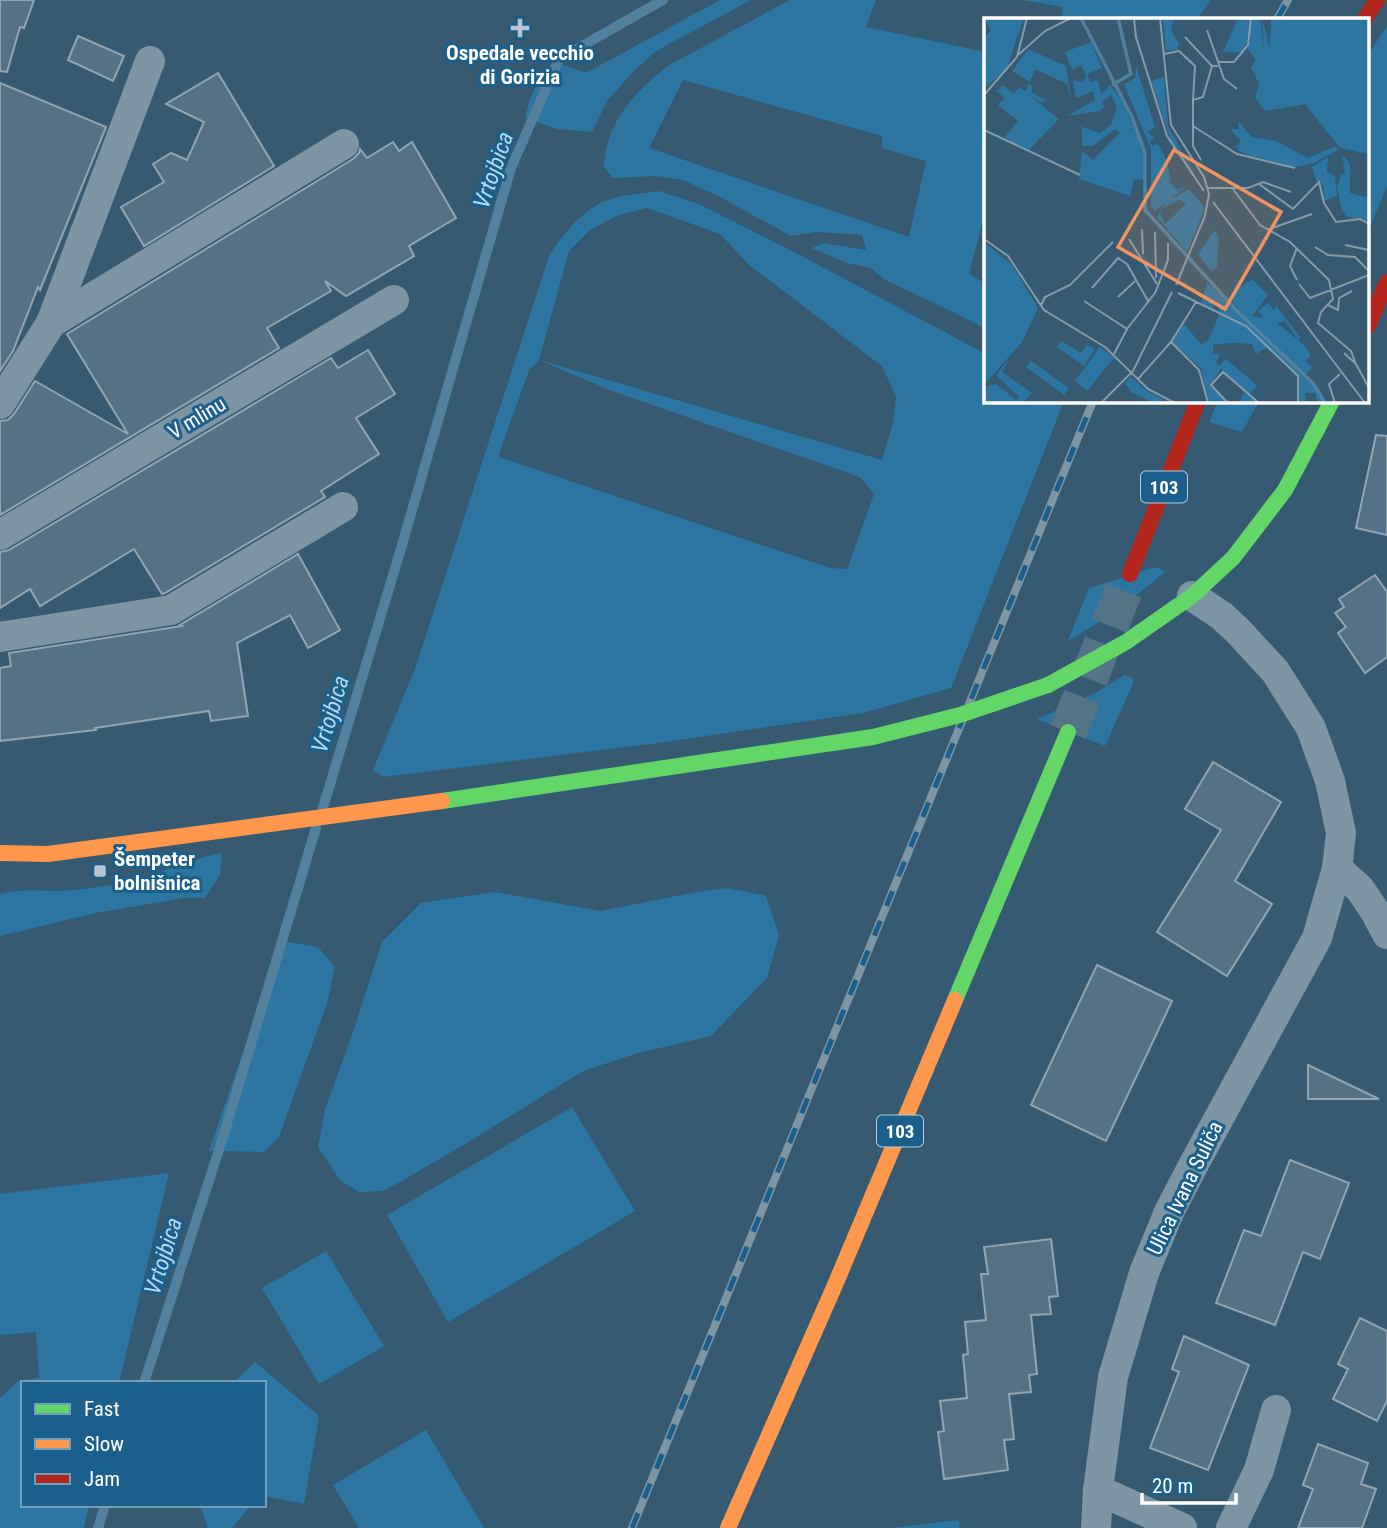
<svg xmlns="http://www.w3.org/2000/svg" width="1387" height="1528" font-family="'Roboto Condensed',sans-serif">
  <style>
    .green { fill: #2c76a1; fill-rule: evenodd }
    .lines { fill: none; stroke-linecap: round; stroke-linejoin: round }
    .stream { stroke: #51819f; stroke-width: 10 }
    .building { fill: #537184; stroke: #90a6b5; stroke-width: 2 }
    .primary-tunnel { stroke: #537387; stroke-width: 38; stroke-dasharray: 38 19; stroke-linecap: butt }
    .street { stroke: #7c96a6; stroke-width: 30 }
    .fast { stroke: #63d668; stroke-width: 16 }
    .slow { stroke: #ff974d; stroke-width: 16 }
    .jam { stroke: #b3261e; stroke-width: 16 }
    .rail-casing { stroke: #7d96a5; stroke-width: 8 }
    .rail { stroke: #1b608c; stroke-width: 5; stroke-dasharray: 16; stroke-linecap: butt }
    .fast-bridge { stroke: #63d668; stroke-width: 16 }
    .poi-dot { fill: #b8c5ce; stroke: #1b608c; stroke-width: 2.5 }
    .labels { text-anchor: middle; stroke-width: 6; stroke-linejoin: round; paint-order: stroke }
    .shield { fill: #1b608c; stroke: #bbcfdc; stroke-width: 2 }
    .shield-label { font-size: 19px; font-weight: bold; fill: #fff }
    .poi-label { font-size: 21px; font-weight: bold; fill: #fff; stroke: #1b608c }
    .street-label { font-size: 21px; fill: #fff; stroke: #1b608c }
    .water-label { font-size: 23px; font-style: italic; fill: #b3dcf4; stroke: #1b608c }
    .inset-river { fill: none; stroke: #51819f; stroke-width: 3.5 }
    .inset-road { fill: none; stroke: #869caa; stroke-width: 2 }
    .view { fill: #f09361; fill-opacity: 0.15; stroke: #f09361; stroke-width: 3.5 }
    .inset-edge { fill: none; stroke: #fff; stroke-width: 3.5 }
  </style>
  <rect width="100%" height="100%" fill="#355a72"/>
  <g class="green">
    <polygon points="720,0 751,0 656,51 633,72 607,101 592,132 557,129 525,118 530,99 540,77 560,64 586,73"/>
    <path d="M 790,0 L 876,0 L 866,27 L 986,52 L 986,209 L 969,274 L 986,284 L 986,329 L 953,312 L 885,280 L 871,268 L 847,263 L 812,248 L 824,243 L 866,250 L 862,235 L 816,232 L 791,236 L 720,197 L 683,180 L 656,176 L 613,178 L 603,166 C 605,157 606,148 609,139 C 619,108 645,83 671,64 ZM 683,80 L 882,136 L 882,148 L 926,161 L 909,237 L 649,148 Z"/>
    <polygon points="1023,0 1211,0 1197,19 1061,19 1063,7"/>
    <polygon points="1387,26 1387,186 1368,232 1368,55"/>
    <path d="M 658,191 L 699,204 L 796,253 L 986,354 L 986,401 L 1064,401 L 951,688 L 863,713 L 658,743 L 383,777 L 373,770 L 416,666 L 549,256 C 564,232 585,206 614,198 C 628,194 643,194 658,191 ZM 647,208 L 720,234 L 749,265 L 882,366 L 896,397 L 893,422 L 882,460 L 539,360 L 569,251 L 590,230 L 616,216 ZM 539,360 L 612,391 L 860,477 L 874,494 L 847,569 L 830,568 L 498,457 L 529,370 Z"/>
    <polygon points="1218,401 1259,401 1242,432 1209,422"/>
    <path d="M 1156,567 L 1165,572 C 1134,598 1103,621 1068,641 L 1089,588 Z"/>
    <polygon points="1124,675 1132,677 1133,680 1133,684 1105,746 1037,719 1097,692"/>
    <path d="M 222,853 L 220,874 L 205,898 L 184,898 L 96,913 L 0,936 L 0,894 C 21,889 33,891 54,891 C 75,891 97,887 118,884 C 154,877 186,859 222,853 Z"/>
    <polygon points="727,888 766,896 779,935 767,978 711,1036 638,1053 583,1071 467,1143 384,1191 359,1192 340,1180 318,1147 325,1109 352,1035 382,942 421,903 495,892 600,911 697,892"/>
    <polygon points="281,941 318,947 335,967 327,1003 279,1137 264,1152 209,1151"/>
    <polygon points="572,1107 635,1211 448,1322 387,1215"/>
    <polygon points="169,1173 119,1383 23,1383 23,1505 89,1505 84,1528 0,1528 0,1398 19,1380 39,1378 36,1332 0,1335 0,1194"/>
    <polygon points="326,1251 384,1346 319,1384 262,1288"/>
    <polygon points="255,1362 319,1416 304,1504 264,1496 264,1383 233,1383"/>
    <polygon points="426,1430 484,1528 359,1528 333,1485"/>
    <polygon points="200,1505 251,1505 232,1528 208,1528"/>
    <polygon points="959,1520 960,1528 890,1528"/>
  </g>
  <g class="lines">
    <g class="stream">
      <polyline points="322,811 400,552 511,168 559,59 663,0"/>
      <polyline points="144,1383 223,1137 316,828"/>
      <polyline points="98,1528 105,1505"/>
    </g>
  </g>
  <g class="building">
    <polygon points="0,0 34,0 24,28 20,27 7,72 0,71"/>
    <polygon points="78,36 124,56 113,81 68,60"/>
    <polygon points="218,73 274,166 144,246 121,207 164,182 153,164 171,153 187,160 204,122 166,104"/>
    <polygon points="0,83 106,127 40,290 38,287 13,351 0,371"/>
    <polygon points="393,142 399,151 412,142 456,218 409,246 414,256 346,296 325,281 331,291 267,328 279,348 0,515 0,421 8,420 14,414 35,381 128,434 67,334 353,159 359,153 360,149 367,158"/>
    <polygon points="368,350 395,394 356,418 379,454 321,491 325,497 165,593 162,594 134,549 40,606 30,589 0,608 0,552 9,550 331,358 338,368"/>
    <polygon points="1376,435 1387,436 1387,535 1356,528"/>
    <polygon points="298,554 340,630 308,648 290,615 237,643 248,716 211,721 209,711 95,728 96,730 0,741 0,668 11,666 9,653 182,626 180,625"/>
    <polygon points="1375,575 1387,592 1387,657 1365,673 1338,633 1346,627 1335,613 1344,607 1339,599"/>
    <polygon points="1213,762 1281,802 1235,881 1272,904 1227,976 1157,932 1221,830 1185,809"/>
    <polygon points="1097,965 1172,1001 1106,1141 1031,1105"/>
    <polygon points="1308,1065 1379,1099 1308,1099"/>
    <polygon points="1290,1160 1349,1183 1320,1259 1303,1252 1275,1325 1216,1303 1244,1230 1261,1236"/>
    <polygon points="1051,1239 1058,1296 1049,1297 1051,1314 1031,1315 1037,1374 1029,1375 1031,1392 1009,1394 1014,1439 1004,1440 1008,1470 944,1479 938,1432 944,1431 940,1401 967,1398 963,1355 968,1354 965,1322 986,1320 981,1274 988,1274 984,1247"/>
    <polygon points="1360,1318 1387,1331 1387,1401 1377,1421 1333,1399 1348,1369 1338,1364"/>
    <polygon points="1184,1336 1249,1365 1208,1470 1150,1448 1179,1372 1172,1369"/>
    <polygon points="1318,1444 1368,1463 1361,1484 1376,1489 1362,1528 1298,1528 1313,1489 1303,1485"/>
  </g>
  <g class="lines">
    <polyline class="primary-tunnel" points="1068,732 1130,574"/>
    <g class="street">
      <polyline points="51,323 344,144"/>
      <polyline points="0,404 51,323 150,61"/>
      <polyline points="0,535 394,300"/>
      <polyline points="1192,596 1222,616 1239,632 1275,671 1311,728 1330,781 1341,833 1337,868 1360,889 1376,913 1387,934"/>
      <polyline points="0,637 171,610 343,507"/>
      <polyline points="1098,1490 1182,1528"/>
      <polyline points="1096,1528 1098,1490 1113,1377 1144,1273 1169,1212 1195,1162 1317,938 1337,868"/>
      <polyline points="1231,1528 1259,1470 1276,1410"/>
    </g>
    <g class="fast">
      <polyline points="1048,685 1126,642 1192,596 1233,558 1285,490 1332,401"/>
      <polyline points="442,801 873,737"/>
      <polyline points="955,1000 1068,732"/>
    </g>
    <g class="slow">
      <polyline points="0,853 48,854 442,801"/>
      <polyline points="728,1528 835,1285 955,1000"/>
    </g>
    <g class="jam">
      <polyline points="1365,19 1377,0"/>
      <polyline points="1368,326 1387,282"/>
      <polyline points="1130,574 1198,401"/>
    </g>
    <defs>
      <g id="rail">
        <polyline points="1277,19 1288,0"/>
        <polyline points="632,1528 1093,401"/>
      </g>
    </defs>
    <use href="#rail" class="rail-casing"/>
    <use href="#rail" class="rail"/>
    <polyline class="fast-bridge" points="873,737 960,715 1048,685"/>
  </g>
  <g class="poi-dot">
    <path d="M516.5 17.5h7v7h7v7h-7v7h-7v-7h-7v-7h7z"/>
    <rect x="93" y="864" width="14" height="14" rx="3.5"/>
  </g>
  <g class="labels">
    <g class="shield">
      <rect x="1141" y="471.5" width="46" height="31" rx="5"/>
      <rect x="877" y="1115.5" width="46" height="31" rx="5"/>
    </g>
    <g class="shield-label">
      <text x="1164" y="494">103</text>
      <text x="900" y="1138">103</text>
    </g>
    <g class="poi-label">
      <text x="520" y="60">Ospedale vecchio<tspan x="520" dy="24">di Gorizia</tspan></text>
      <text x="114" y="866" text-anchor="start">Šempeter<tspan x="114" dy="24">bolnišnica</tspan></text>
    </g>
    <g class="street-label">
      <text transform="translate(197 418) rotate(-31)" y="7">V mlinu</text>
      <text transform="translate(1185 1188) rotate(-64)" y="7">Ulica Ivana Suliča</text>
    </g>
    <g class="water-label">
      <text transform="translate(493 170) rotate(-71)" y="8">Vrtojbica</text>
      <text transform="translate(330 714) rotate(-73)" y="8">Vrtojbica</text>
      <text transform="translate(163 1256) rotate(-73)" y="8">Vrtojbica</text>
    </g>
  </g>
  <g transform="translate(984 18)">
    <rect width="385" height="385" fill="#355a72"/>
    <path d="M 0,0 L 40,0 L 23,50 L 0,71 L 0,20 L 7,12 ZM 179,0 L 190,0 L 187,12 L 195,26 L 193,32 L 182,32 ZM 254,0 L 266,0 L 265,14 L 268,0 L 276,0 L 280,34 L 278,0 L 286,31 L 287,0 L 385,0 L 385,136 L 356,130 L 321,86 L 281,93 L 271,80 L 275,66 L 267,49 L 272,42 L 263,30 L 267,22 L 266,18 L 258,34 L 239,34 ZM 107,24 L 118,50 L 103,56 L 106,64 L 114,63 L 117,76 L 126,67 L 138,82 L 161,135 L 160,162 L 150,161 L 146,178 L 95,161 L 98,133 L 109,142 L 136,115 L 131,111 L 109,128 L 98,128 L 98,110 L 80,103 L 116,115 L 127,107 L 133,89 L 127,77 L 118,84 L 121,89 L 116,93 L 83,98 L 111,82 L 109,73 L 92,80 L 89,62 L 99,64 L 102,57 L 97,47 L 88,52 L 81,34 ZM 44,31 L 82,48 L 88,85 L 83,66 L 51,51 L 46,64 L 28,53 ZM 152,48 L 171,109 L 163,114 L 171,120 L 166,123 L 168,128 L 174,126 L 183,143 L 187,166 L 193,172 L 203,168 L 185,182 L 205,171 L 221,190 L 203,234 L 173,199 L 182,184 L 171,193 L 167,189 L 167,131 L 140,66 L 151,60 ZM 195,182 L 202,186 L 181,206 L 175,192 ZM 180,59 L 184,108 L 213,161 L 187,123 L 167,63 ZM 45,66 L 49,68 L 47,74 L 61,82 L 58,85 L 43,75 L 75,101 L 44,133 L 20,120 L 34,103 L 14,87 L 21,80 L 13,73 L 19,67 L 30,76 L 35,69 L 42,73 ZM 254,103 L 268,119 L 292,123 L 324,140 L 352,128 L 354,132 L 330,145 L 311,149 L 263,137 L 255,133 L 252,129 L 257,123 L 246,111 L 255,111 ZM 358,136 L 366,146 L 366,175 L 385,180 L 385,205 L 362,198 L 358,192 L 353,170 L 357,156 L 361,156 ZM 344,139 L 343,154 L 351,158 L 353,178 L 340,183 L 339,168 L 332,163 L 328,149 ZM 231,212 L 235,221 L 233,250 L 227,253 L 214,236 ZM 0,224 L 28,247 L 54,290 L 38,324 L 0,367 ZM 268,261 L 284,277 L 268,298 L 279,300 L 274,293 L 284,285 L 290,292 L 292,288 L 317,320 L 314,322 L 301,303 L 293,305 L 321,328 L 327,337 L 321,344 L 329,349 L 322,356 L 276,314 L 329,365 L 341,385 L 333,385 L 331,375 L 321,375 L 322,385 L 314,385 L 315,360 L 284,329 L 272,336 L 268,326 L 248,325 L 229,327 L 229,336 L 236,336 L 232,345 L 235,348 L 242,341 L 268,363 L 273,368 L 265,376 L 275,385 L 255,385 L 260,374 L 237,350 L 227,367 L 244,385 L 224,385 L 217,350 L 187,324 L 200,306 L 217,326 L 224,322 L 236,295 L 232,282 L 227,284 L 232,292 L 217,285 L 223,265 L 262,301 L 248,282 L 252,272 ZM 77,323 L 97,335 L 103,327 L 111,331 L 100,348 L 73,329 ZM 116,329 L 130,340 L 103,373 L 91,363 ZM 25,341 L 18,354 L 48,375 L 39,385 L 2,384 L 0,369 L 12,366 L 32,382 L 35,379 L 12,357 ZM 47,343 L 85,370 L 80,377 L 42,349 ZM 147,359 L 162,372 L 180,382 L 169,385 L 147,374 L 141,365 Z" fill="#2c76a1" fill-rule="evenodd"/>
    <path class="inset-river" d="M 97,0 L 148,99M 128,67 L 147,56 L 134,0M 148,99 L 161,135 L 161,192 L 255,295 L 329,365 L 341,385"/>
    <path class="inset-road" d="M 150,0 L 152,19 L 183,118 L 220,173M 176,0 L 187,107 L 220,159 L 225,176 L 221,198 L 192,267M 223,12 L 240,61 L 253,71M 201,19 L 228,48M 180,36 L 195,33 L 211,48 L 209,82 L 219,79 L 228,48 L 234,48M 34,37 L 61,13 L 87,0M 234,44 L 250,44 L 264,27 L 267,0M 0,77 L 33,39 L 43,0M 209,82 L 209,128 L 217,142M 209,108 L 253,136 L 311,150M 0,112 L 96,157M 275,166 L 309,191 L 335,164 L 340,185 L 352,204 L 376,201 L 385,206M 224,170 L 264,170 L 279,164 L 307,174M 249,171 L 276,207 L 306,224 L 345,262 L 349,281 L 337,294 L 334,305 L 367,333 L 371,344M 229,184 L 381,385M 158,211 L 159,236M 283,212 L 328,196M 171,214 L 172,260M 0,221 L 24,238 L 60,292 L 121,329 L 164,371 L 191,385M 145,221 L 173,266M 361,227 L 385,232M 331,229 L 344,237 L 371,239 L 385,253M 313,230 L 306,248 L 313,262M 315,266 L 326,280 L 385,257M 108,270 L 134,240 L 143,246 L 164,283M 194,275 L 262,308 L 314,358 L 314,385M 134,279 L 151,263M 100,283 L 143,311M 57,287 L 61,279 L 86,267 L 129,224M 344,287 L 354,292 L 355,280 L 368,273M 187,324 L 215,352 L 224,385M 360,335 L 372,346 L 385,370M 130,336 L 143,311 L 171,275 L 184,242 L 184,225M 154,361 L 187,324 L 212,284M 117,385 L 149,353 L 188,274M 244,385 L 227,367 L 239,354 L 275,385M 351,385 L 345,366 L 356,356"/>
    <path class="view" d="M 190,132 L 297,194 L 241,291 L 134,229 Z"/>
    <rect width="385" height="385" class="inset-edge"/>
  </g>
  <rect x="21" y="1381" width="245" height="126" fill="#1b608c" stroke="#76a0ba" stroke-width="2"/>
  <rect x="35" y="1404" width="35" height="10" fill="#63d668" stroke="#76a0ba" stroke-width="2"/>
  <text x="84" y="1416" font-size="21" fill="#ffffff">Fast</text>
  <rect x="35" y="1439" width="35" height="10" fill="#ff974d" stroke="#76a0ba" stroke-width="2"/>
  <text x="84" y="1451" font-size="21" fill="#ffffff">Slow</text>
  <rect x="35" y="1474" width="35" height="10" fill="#b3261e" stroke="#76a0ba" stroke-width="2"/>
  <text x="84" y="1486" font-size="21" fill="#ffffff">Jam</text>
  <path d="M1142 1493v10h94v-10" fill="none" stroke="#ffffff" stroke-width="3.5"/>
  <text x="1152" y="1493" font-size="21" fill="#ffffff" stroke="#1b608c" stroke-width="5" paint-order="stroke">20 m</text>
</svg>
